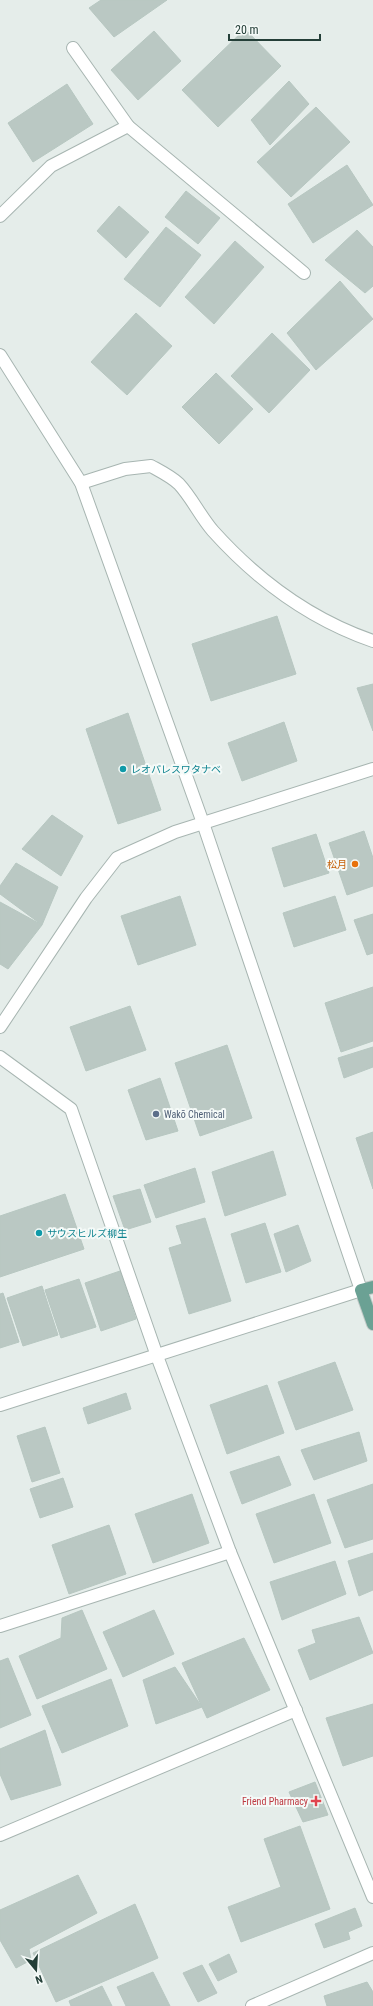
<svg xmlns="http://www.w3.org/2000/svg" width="373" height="2006" font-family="'Roboto Condensed','Noto Sans JP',sans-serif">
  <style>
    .building { fill: #bac8c3; stroke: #b7c7c1 }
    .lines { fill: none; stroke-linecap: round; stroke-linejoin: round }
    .minor-casing { stroke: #a7b5b1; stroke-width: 14 }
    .major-casing { stroke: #c2c9c7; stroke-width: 14 }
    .minor { stroke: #fff; stroke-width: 12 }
    .major { stroke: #6ba194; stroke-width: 12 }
    .culture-dot { fill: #0f9aa8; stroke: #f5faf8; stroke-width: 1.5 }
    .food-dot { fill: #e8710a; stroke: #f5faf8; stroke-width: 1.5 }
    .service-dot { fill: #5c6f8a; stroke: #f5faf8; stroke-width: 1.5 }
    .health-dot { fill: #e0444e; stroke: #f5faf8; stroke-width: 1.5 }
    .labels { text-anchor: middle; stroke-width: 4; stroke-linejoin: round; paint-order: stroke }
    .culture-label { font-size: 10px; fill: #0d838f; stroke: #f5faf8; text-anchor: start }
    .food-label { font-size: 10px; fill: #c56008; stroke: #f5faf8; text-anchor: end }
    .service-label { font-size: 10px; fill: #4e5e75; stroke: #f5faf8; text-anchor: start }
    .health-label { font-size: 10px; fill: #be3a42; stroke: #f5faf8; text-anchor: end }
  </style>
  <rect width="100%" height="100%" fill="#e5edea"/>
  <g class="building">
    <polygon points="101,0 167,0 114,37 89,8"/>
    <polygon points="245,29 281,66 218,127 182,90"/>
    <polygon points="154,31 181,61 138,100 111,70"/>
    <polygon points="289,81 309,104 270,145 251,120"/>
    <polygon points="67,84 93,124 33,162 8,123"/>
    <polygon points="316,107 350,142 291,197 257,162"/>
    <polygon points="347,165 373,205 313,243 288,204"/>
    <polygon points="186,191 220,218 198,244 165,217"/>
    <polygon points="119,206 149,232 126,258 97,231"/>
    <polygon points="166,227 201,255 160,307 124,279"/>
    <polygon points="357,230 373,247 373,286 365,293 325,260"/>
    <polygon points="235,241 264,267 214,324 185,297"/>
    <polygon points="340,281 373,319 316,370 287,333"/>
    <polygon points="136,313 172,346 127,395 91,362"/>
    <polygon points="272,333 310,370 269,413 231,376"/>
    <polygon points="216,373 253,409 219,444 182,407"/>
    <polygon points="277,616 296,674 211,701 192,644"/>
    <polygon points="373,684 373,731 357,688"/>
    <polygon points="128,713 161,810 118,824 86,729"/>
    <polygon points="284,722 297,761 242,781 228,743"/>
    <polygon points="52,815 83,836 61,876 22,849"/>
    <polygon points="364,831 373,858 373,886 347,895 329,843"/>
    <polygon points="316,834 329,873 284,887 272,848"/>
    <polygon points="16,863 58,887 42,925 0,894 0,886"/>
    <polygon points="180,896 196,945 138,965 121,916"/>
    <polygon points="335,896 346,930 294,947 283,913"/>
    <polygon points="0,902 42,925 8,969 0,964"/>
    <polygon points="373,914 373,953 367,955 354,920"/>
    <polygon points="373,987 373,1041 341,1052 325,1003"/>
    <polygon points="130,1006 146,1050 86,1071 70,1027"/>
    <polygon points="227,1045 252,1118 200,1136 175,1063"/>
    <polygon points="373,1047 373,1067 344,1078 338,1058"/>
    <polygon points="160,1078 178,1131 146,1140 128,1090"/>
    <polygon points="373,1132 373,1189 356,1138"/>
    <polygon points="273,1151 286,1195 225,1216 212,1172"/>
    <polygon points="195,1168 205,1202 156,1218 144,1185"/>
    <polygon points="140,1189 151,1222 125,1230 113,1196"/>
    <polygon points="65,1194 84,1249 0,1277 0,1216"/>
    <polygon points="205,1218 231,1301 189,1314 169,1248 182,1244 176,1226"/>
    <polygon points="265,1223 281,1272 246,1283 231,1234"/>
    <polygon points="298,1225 311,1261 286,1272 274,1234"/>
    <polygon points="120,1271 136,1319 101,1331 85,1283"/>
    <polygon points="79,1279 96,1327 61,1338 45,1290"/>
    <polygon points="42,1286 58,1335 23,1346 7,1298"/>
    <polygon points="3,1293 19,1342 0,1348 0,1294"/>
    <polygon points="335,1362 353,1410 296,1430 278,1382"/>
    <polygon points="267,1385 284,1433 227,1454 210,1405"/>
    <polygon points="126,1393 131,1409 88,1424 83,1408"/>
    <polygon points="45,1427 60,1473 32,1482 17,1436"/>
    <polygon points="359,1432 367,1461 314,1480 301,1450"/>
    <polygon points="279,1456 291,1485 242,1504 230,1472"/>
    <polygon points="63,1478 73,1507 40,1518 30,1489"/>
    <polygon points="373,1484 373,1539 345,1548 327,1500"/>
    <polygon points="192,1494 209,1543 153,1563 135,1514"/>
    <polygon points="314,1494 331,1543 274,1563 256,1514"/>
    <polygon points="109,1525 126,1574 69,1594 52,1545"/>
    <polygon points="373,1553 373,1590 359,1596 348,1561"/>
    <polygon points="335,1561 346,1594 282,1620 270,1582"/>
    <polygon points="82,1610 107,1669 37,1699 19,1656 61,1638 62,1618"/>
    <polygon points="154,1610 174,1654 123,1677 103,1632"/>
    <polygon points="359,1617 373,1653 310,1680 298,1650 316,1643 312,1630"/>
    <polygon points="244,1638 270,1690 207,1718 182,1663"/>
    <polygon points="8,1658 31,1715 0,1728 0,1661"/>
    <polygon points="175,1667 202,1707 156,1724 143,1680"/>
    <polygon points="111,1679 128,1726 62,1753 42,1706"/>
    <polygon points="373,1704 373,1756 343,1766 326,1718"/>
    <polygon points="45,1730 61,1785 11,1800 0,1774 0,1749"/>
    <polygon points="315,1782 328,1815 303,1822 289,1792"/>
    <polygon points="300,1826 330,1909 241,1942 228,1907 281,1887 264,1839"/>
    <polygon points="78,1875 97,1913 29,1949 31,1960 16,1968 0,1940 0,1910"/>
    <polygon points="135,1904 158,1958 56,2002 33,1953"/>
    <polygon points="355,1908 362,1926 348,1932 350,1939 324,1948 315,1924"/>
    <polygon points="229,1954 237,1972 218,1981 209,1964"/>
    <polygon points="202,1965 217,1993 198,2002 183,1973"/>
    <polygon points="153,1972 170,2006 126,2006 117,1987"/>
    <polygon points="367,1982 373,1992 373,2006 327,2006 324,1996"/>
    <polygon points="102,1986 112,2006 71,2006 69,2001"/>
  </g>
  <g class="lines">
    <defs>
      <g id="minor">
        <polyline points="73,48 128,126"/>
        <polyline points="0,216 51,166 128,126 304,273"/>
        <polyline points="0,355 81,483 203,823 361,1290 0,1405"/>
        <path d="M 81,483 L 125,469 L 151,466 C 160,471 172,477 179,484 C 192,498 200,516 213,531 C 258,581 309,619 373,641"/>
        <polyline points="0,1027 86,898 117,858 175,832 373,769"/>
        <polyline points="0,1057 71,1109 157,1356 230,1552 373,1897"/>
        <polyline points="0,1626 230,1552"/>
        <polyline points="0,1835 296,1710"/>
        <polyline points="252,2006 373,1953"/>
      </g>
      <polyline id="major" points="373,1287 361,1290 373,1324"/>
    </defs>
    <use href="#minor" class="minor-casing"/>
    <use href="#major" class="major-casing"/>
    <use href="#minor" class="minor"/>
    <use href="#major" class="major"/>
  </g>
  <g class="culture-dot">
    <circle cx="123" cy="769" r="4"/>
    <circle cx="39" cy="1233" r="4"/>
  </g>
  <circle class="food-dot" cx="355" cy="864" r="4"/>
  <circle class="service-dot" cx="156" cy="1114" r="4"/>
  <path class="health-dot" d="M314 1795h4v4h4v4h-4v4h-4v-4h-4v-4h4z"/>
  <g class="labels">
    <g class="culture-label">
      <text x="131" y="773">レオパレスワタナベ</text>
      <text x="47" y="1237">サウスヒルズ柳生</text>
    </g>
    <g class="food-label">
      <text x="347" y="868">松月</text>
    </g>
    <g class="service-label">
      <text x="164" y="1118">Wakō Chemical</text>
    </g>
    <g class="health-label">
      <text x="308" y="1805">Friend Pharmacy</text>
    </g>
  </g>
  <g transform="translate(36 1970) rotate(162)" stroke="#f5faf8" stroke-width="3" paint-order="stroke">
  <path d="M0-3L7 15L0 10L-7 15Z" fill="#243f38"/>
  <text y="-6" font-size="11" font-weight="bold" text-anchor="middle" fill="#243f38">N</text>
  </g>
  <path d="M229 34v6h91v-6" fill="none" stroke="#243f38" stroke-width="2"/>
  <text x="235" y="34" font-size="12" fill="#243f38" stroke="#f5faf8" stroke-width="3" paint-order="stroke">20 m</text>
</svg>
